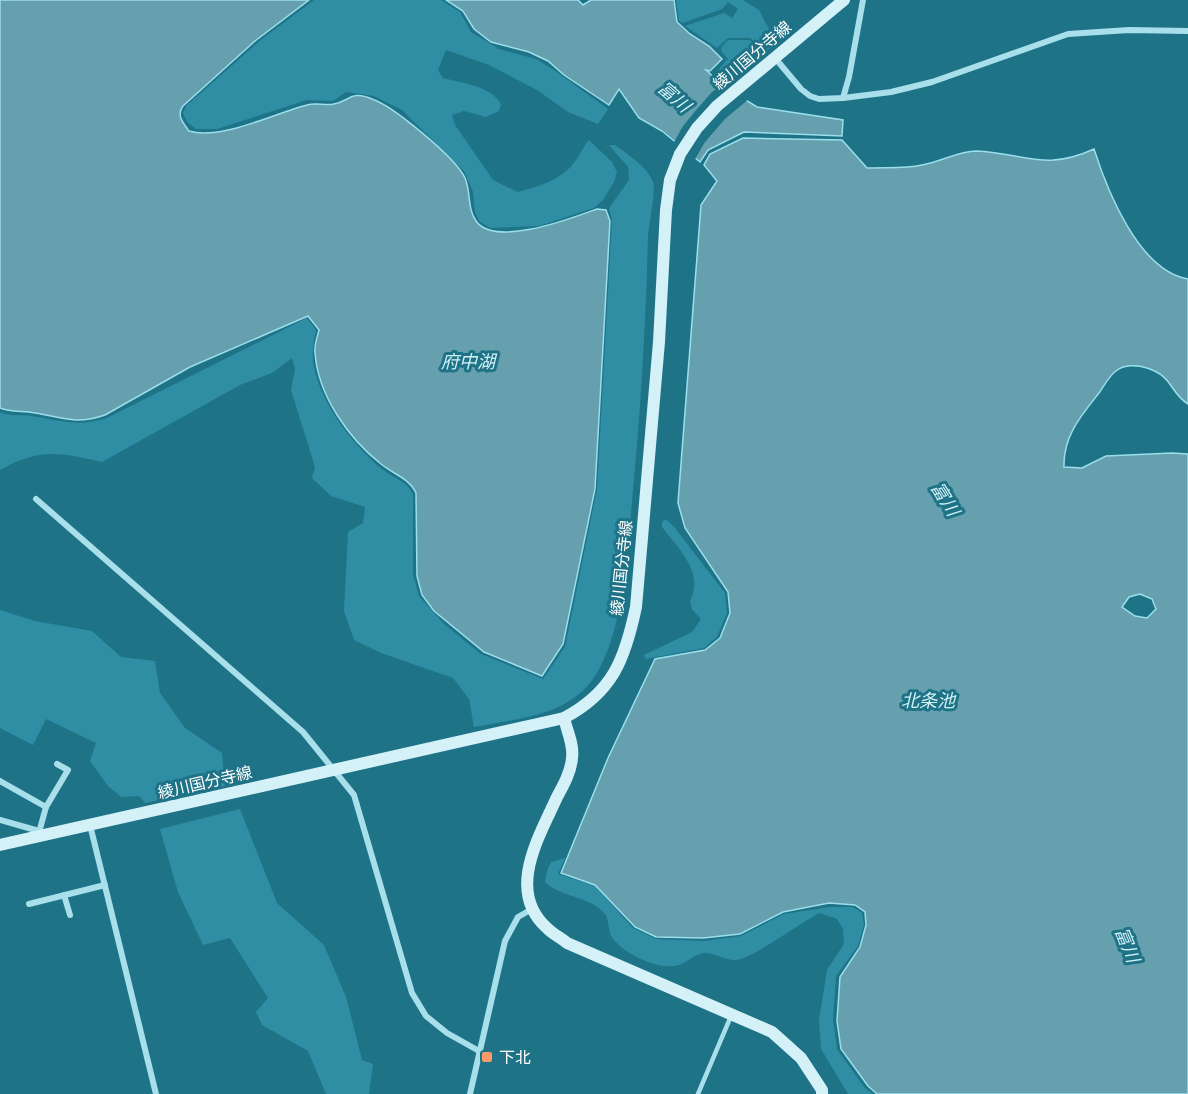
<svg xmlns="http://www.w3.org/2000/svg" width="1188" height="1094" font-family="Roboto,'Noto Sans JP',sans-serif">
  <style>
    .green { fill: #2f8ea4 }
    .water { fill: #669fad; stroke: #9bdfec; stroke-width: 1.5; fill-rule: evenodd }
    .pier { fill: #1e7387 }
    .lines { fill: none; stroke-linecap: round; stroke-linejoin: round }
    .lane { stroke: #a8dfeb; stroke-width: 4.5 }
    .street { stroke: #a8dfeb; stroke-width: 6 }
    .secondary { stroke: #d4f1f8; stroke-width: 12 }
    .poi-dot { fill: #f99a67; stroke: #1e7387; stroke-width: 2 }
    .labels { text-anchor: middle; stroke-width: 6; stroke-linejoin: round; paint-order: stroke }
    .street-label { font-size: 16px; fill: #fff; stroke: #1e7387 }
    .poi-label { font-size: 16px; fill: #fff; stroke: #1e7387; text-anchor: start }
    .water-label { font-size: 18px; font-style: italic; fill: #d2f1f7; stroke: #1e7387 }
  </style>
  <rect width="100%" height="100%" fill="#1e7387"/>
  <g class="green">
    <path d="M 314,0 L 441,0 L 460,12 L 471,32 L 499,49 L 536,59 L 554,70 L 608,109 L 598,124 L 568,112 L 537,90 L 489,65 L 446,50 L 438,70 L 443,78 C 462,83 491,86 501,104 L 499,111 L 486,117 L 464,111 L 452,115 L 455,125 L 493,180 L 518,192 C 539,186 563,180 576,160 C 581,154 583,146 589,140 L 612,162 L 617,172 L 614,182 L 603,200 L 594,208 L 539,226 L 490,228 L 479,221 L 475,212 L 473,192 L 464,171 L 402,110 L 374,96 L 346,92 L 333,101 L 307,100 L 217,129 L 196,129 L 187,122 L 183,113 L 187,105 L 262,39 Z"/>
    <polygon points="676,0 743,0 759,10 776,43 767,50 750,38 728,38 717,48 685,26 724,13 732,18 738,9 728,2 722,9 683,23 679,21"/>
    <polygon points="728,40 749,40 765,51 745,67 724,76 717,71 728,59 721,51 722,46"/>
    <path d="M 609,145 L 615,145 C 628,155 647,166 653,182 C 656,189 649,225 648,236 C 646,321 641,405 633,490 C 628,543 624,641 590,683 C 562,717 514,719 474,727 L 469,699 L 453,678 L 381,653 L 354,640 L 344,611 L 348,532 L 363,523 L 365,507 L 331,496 L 312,478 L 315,467 L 291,390 L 295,369 L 292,358 L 272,373 L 240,385 L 102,462 C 59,452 39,448 0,470 L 0,412 C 10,417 22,414 32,416 C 61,421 77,427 107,418 L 307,318 L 316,330 C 314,342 311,354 314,367 C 322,405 352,444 382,469 C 393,478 406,480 413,494 L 413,575 L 419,596 L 444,624 L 481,654 L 543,679 L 565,647 L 597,489 L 612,220 L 609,208 L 629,180 L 628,167 Z"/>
    <path d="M 666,519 L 675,528 L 725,593 L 727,613 L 717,637 L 704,648 L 646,659 L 644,655 L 692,632 L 701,619 L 692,609 L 690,601 C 705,573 678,548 662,527 L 662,522 Z"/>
    <polygon points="0,610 35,621 92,631 121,657 155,661 160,693 185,728 222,753 225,786 145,803 139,796 121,797 108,786 90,761 96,743 46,719 33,745 0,728"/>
    <polygon points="240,809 277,903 324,945 346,997 362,1060 373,1064 369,1094 326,1094 308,1051 262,1025 256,1012 268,998 230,938 203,945 178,892 160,829"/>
    <path d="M 565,858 L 558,874 L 595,886 L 633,928 L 656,939 L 704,941 L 741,936 L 784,914 L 830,907 L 853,907 L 862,913 L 864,925 L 858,946 L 836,976 L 833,1019 L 837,1049 L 864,1087 L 873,1094 L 848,1094 L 821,1049 L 819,1020 L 827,970 L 844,944 L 843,929 L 837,919 L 820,913 C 799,923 754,958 736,960 C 724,961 711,950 700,954 C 692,956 684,965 675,966 C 655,969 622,953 611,936 C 608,929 609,919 605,914 C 589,895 561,898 545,882 L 547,871 L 551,862 Z"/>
  </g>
  <g class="water">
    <path d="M 0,0 L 309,0 L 255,41 L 183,106 C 176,115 183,123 189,131 C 220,141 275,113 307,105 C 316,102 325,106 334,104 C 350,101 351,90 372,99 C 393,106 456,158 465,178 C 471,192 467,208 476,221 C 495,248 572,218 597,209 L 606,210 L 610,221 L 595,489 L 563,644 L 542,676 L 484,652 L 434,611 L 422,595 L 417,576 L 416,493 C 409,478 393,474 381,464 C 348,438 318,395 315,353 C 314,346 317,337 319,330 L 308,316 L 190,367 L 105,415 C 74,426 59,416 29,412 C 19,411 9,412 0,408 Z"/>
    <polygon points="446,0 578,0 583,5 591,0 674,0 677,22 690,34 709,46 722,59 710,71 706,70 723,86 757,107 843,120 842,136 744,132 708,150 700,162 662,131 639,118 619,89 609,105 564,75 548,61 529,52 491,42 474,29 463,11"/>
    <path d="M 743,138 L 842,140 L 867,168 C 885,167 905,169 922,165 C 940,162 959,151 976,151 C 1025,153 1044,172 1094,149 C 1107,190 1139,271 1188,279 L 1188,404 C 1170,393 1173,376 1147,368 C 1138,365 1124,364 1116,371 C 1109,376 1104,386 1099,393 C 1081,416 1063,436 1064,467 L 1082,468 L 1106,456 L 1172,453 L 1188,454 L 1188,1094 L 877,1094 L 868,1086 L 841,1049 L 837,1021 L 840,977 L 860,947 L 866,925 L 865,912 L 855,905 L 829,903 L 783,912 L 740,934 L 703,938 L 656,937 L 635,927 L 595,885 L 561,873 L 608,758 L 655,659 L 705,650 L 720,638 L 730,613 L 728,592 L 685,528 L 678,503 L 701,205 L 717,181 L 704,165 L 710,154 ZM 1140,594 L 1152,599 L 1156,609 L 1147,618 L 1135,616 L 1122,607 L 1129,597 Z"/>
  </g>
  <polygon class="pier" points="724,83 750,98 725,119 705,142 694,161 673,144 683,126 697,109 712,92"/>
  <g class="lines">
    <polyline class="lane" points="698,1094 731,1016"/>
    <g class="street">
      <polyline points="775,58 801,89 810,96 819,99 843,98 891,92 932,82 1068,34 1129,30 1188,31"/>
      <polyline points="843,98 849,77 863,0"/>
      <polyline points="36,499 303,732 354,795 412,993 426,1016 447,1033 479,1051"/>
      <polyline points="0,781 46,807"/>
      <polyline points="0,820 39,831"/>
      <polyline points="90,825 156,1094"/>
      <polyline points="38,836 46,807 68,770 57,764"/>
      <polyline points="64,895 70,915"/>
      <polyline points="29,904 105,885"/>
      <polyline points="470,1094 505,941 518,917 532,909"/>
    </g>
    <g class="secondary">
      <path d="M 564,718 C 567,731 574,745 572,758 C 571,772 563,786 557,797 C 539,837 505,892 548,929 C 553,934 561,938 567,943 L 772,1032 L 801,1058 L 822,1090 L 822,1094"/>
      <path d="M 0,845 L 564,718 C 613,692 625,659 636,607 L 659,342 L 666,210 L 670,180 L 680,154 L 697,128 L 717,106 L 844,0"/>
    </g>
  </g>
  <rect class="poi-dot" x="481" y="1051" width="12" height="12" rx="3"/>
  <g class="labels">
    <g class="street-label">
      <text transform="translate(752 55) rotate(-40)" y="6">綾川国分寺線</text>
      <text transform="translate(621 568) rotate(-84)" y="6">綾川国分寺線</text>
      <text transform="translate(205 782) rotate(-13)" y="6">綾川国分寺線</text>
    </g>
    <g class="poi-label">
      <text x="499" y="1063">下北</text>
    </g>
    <g class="water-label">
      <text transform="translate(674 97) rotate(41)" y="6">富川</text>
      <text x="468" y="368">府中湖</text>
      <text transform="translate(945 499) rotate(58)" y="6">富川</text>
      <text x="928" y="707">北条池</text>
      <text transform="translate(1127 945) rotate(68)" y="6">富川</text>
    </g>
  </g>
</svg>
